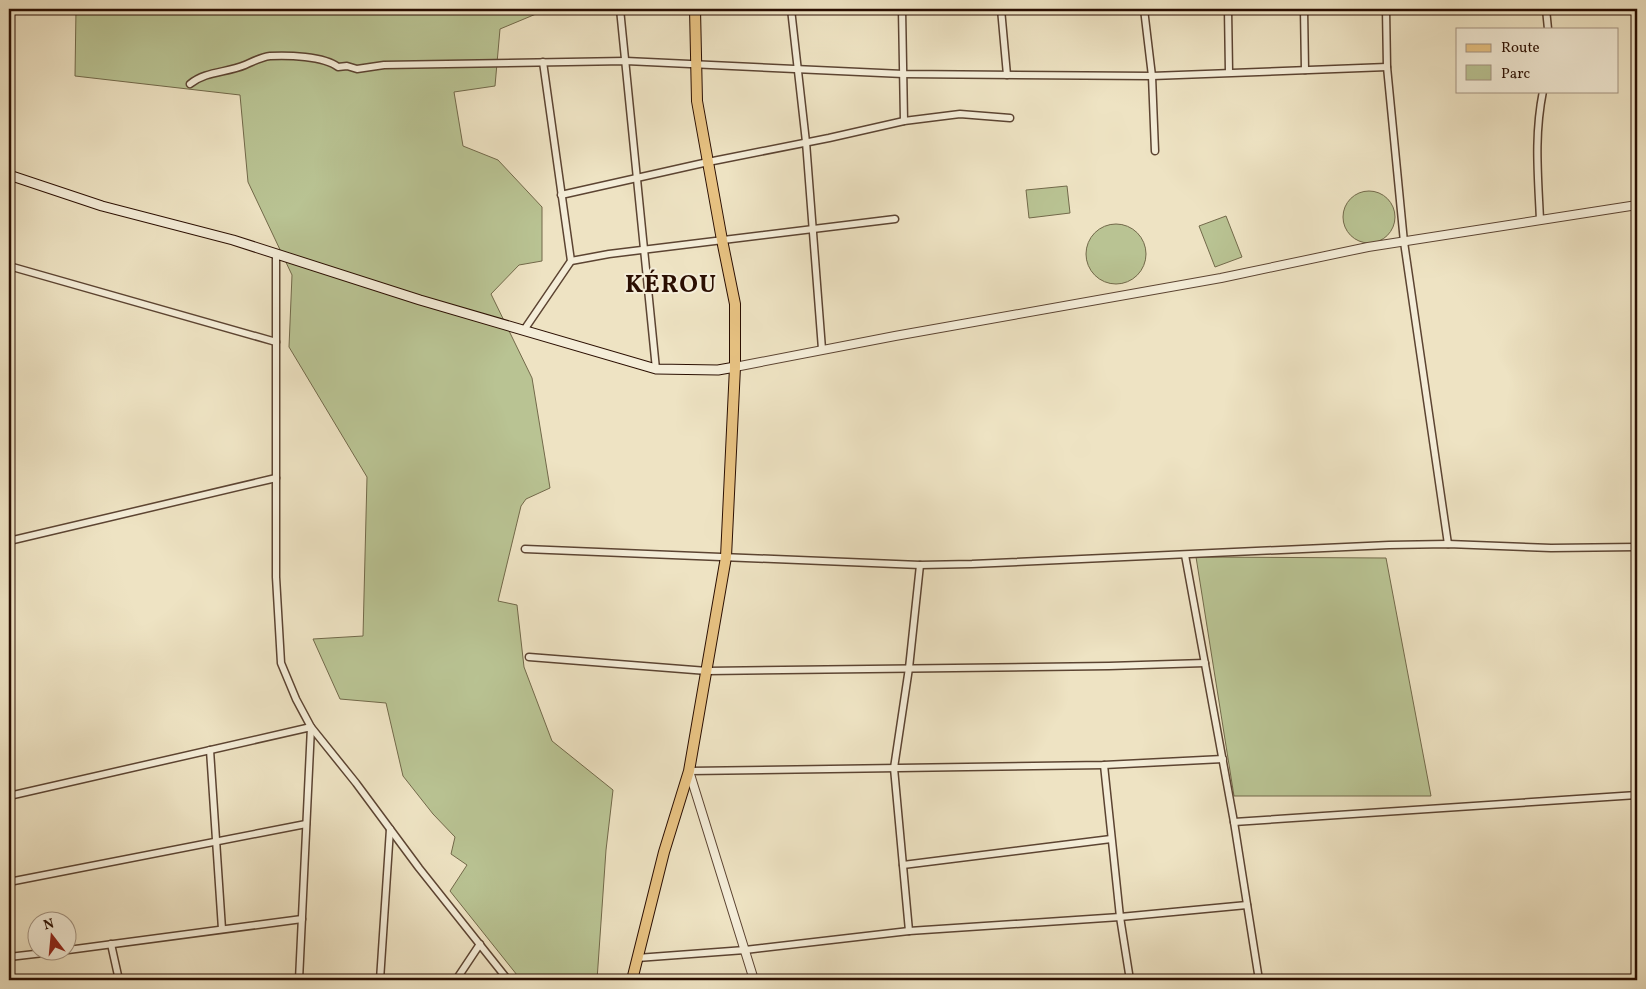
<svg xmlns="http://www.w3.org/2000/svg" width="1646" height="989" font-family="Vollkorn,serif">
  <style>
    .green { fill: #b9c393; stroke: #72694a }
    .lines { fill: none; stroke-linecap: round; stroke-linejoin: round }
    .minor-casing { stroke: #5c4432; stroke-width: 9 }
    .tertiary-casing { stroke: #5c4432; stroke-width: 10 }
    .secondary-casing { stroke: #2b0f02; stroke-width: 11 }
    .primary-casing { stroke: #2b0f02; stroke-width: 12 }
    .minor { stroke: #f4edd8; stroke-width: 6 }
    .tertiary { stroke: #f4edd8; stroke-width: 8 }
    .secondary { stroke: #f4edd8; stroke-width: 9 }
    .primary { stroke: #e7c282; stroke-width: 10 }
    .labels { text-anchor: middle; stroke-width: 4; stroke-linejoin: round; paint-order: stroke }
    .district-label { font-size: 25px; font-weight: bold; letter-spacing: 1px; fill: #2b0f02; stroke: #f4edd8 }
  </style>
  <rect width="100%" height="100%" fill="#eee3c3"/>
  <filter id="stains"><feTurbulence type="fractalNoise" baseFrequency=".004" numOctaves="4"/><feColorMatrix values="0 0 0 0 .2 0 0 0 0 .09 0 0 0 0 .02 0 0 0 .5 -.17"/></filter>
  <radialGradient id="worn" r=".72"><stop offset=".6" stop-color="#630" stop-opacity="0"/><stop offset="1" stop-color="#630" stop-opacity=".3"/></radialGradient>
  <g class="green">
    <polygon points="76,9 541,9 536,14 500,29 495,86 454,92 463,146 498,160 542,207 542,261 519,265 491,294 532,378 550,488 526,499 521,506 498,601 517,605 524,667 552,741 613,790 606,850 597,980 521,980 450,891 467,865 451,854 455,837 433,814 403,776 386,703 340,699 313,639 363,636 367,477 289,347 292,275 248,182 240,95 75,76"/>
    <polygon points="1067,186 1070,213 1029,218 1026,190"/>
    <circle cx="1369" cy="217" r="26"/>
    <polygon points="1226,216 1242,257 1215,267 1199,226"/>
    <circle cx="1116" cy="254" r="30"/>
    <polygon points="1196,557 1386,558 1431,796 1234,796"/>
  </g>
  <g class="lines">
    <defs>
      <g id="minor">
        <polyline points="620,9 656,369"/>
        <polyline points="791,9 806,142 822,349"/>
        <polyline points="902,9 904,121"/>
        <polyline points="1001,9 1007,75"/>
        <polyline points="1144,9 1152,76 1155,151"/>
        <polyline points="1228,9 1229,72"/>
        <polyline points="1304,9 1305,70"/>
        <polyline points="1386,9 1387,67 1404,242 1448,544"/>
        <polyline points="1546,9 1548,29"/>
        <path d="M 190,84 C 206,71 226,73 245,65 C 252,62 261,57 270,56 C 287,55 324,56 338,67 L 347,66 L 357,69 L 384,65 L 626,61 L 903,74 L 1152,76 L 1387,67"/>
        <polyline points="561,195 708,162 829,138 904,121 960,114 1010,118"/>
        <path d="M 1540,220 C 1538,175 1534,136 1543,91"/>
        <polyline points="276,254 276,577 281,663 296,699 311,727 356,783 419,868 508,980"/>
        <polyline points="571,261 609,254 895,219"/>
        <polyline points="9,266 276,342"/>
        <polyline points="524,330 571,261 543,62"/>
        <polyline points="9,541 276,478"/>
        <polyline points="525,549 920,565 972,564 1389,545 1448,544 1551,548 1637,547"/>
        <polyline points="1185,555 1234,822 1259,980"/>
        <polyline points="529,657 707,671 1109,666 1205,663"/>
        <polyline points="210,750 222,929"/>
        <polyline points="1104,765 1120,917 1130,980"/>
        <polyline points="689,771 1104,765 1223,759"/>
        <polyline points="9,796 311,727 299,980"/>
        <polyline points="1234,822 1637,795"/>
        <polyline points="903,865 1111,839"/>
        <polyline points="9,882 306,824"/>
        <polyline points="909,931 894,768 909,668 920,565"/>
        <polyline points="111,944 119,980"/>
        <polyline points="68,950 302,919"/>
        <polyline points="9,957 52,952"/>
        <polyline points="637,958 745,950 909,931 1120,917 1247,905"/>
        <polyline points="380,980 390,829"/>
        <polyline points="456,980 480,944"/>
      </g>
      <g id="tertiary">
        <polyline points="735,367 895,336 1221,278 1368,247 1637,205"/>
        <polyline points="689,771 754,980"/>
      </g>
      <polyline id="secondary" points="9,175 102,206 233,240 420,300 656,369 718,370 735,367"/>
      <polyline id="primary" points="632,980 664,852 689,771 726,557 735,367 735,304 722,240 697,101 695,9"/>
    </defs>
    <use href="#minor" class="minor-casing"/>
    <use href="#tertiary" class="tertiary-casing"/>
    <use href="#secondary" class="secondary-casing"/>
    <use href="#primary" class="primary-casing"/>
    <use href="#minor" class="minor"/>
    <use href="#tertiary" class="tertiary"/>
    <use href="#secondary" class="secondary"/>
    <use href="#primary" class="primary"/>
  </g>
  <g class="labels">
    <g class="district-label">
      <text x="671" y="292">KÉROU</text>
    </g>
  </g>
  <rect width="1646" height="989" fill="none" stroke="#eee3c3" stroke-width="30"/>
  <rect x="10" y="10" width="1626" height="969" fill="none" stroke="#2b0f02" stroke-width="2.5"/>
  <rect x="15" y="15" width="1616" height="959" fill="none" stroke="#2b0f02"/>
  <rect x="1456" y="28" width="162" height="65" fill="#f4edd8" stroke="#a49482"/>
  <rect x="1466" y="44" width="25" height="8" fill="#e7c282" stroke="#a49482"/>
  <text x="1501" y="52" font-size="15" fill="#2b0f02">Route</text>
  <rect x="1466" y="65" width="25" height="15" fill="#b9c393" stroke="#a49482"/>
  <text x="1501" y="78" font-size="15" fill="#2b0f02">Parc</text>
  <g transform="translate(52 936) rotate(344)"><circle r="24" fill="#f4edd8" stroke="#a49482"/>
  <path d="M0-4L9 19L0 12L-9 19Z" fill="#8f2418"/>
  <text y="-8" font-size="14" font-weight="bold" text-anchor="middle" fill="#2b0f02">N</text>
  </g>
  <rect width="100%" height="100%" filter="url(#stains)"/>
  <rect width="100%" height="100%" fill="url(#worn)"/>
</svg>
